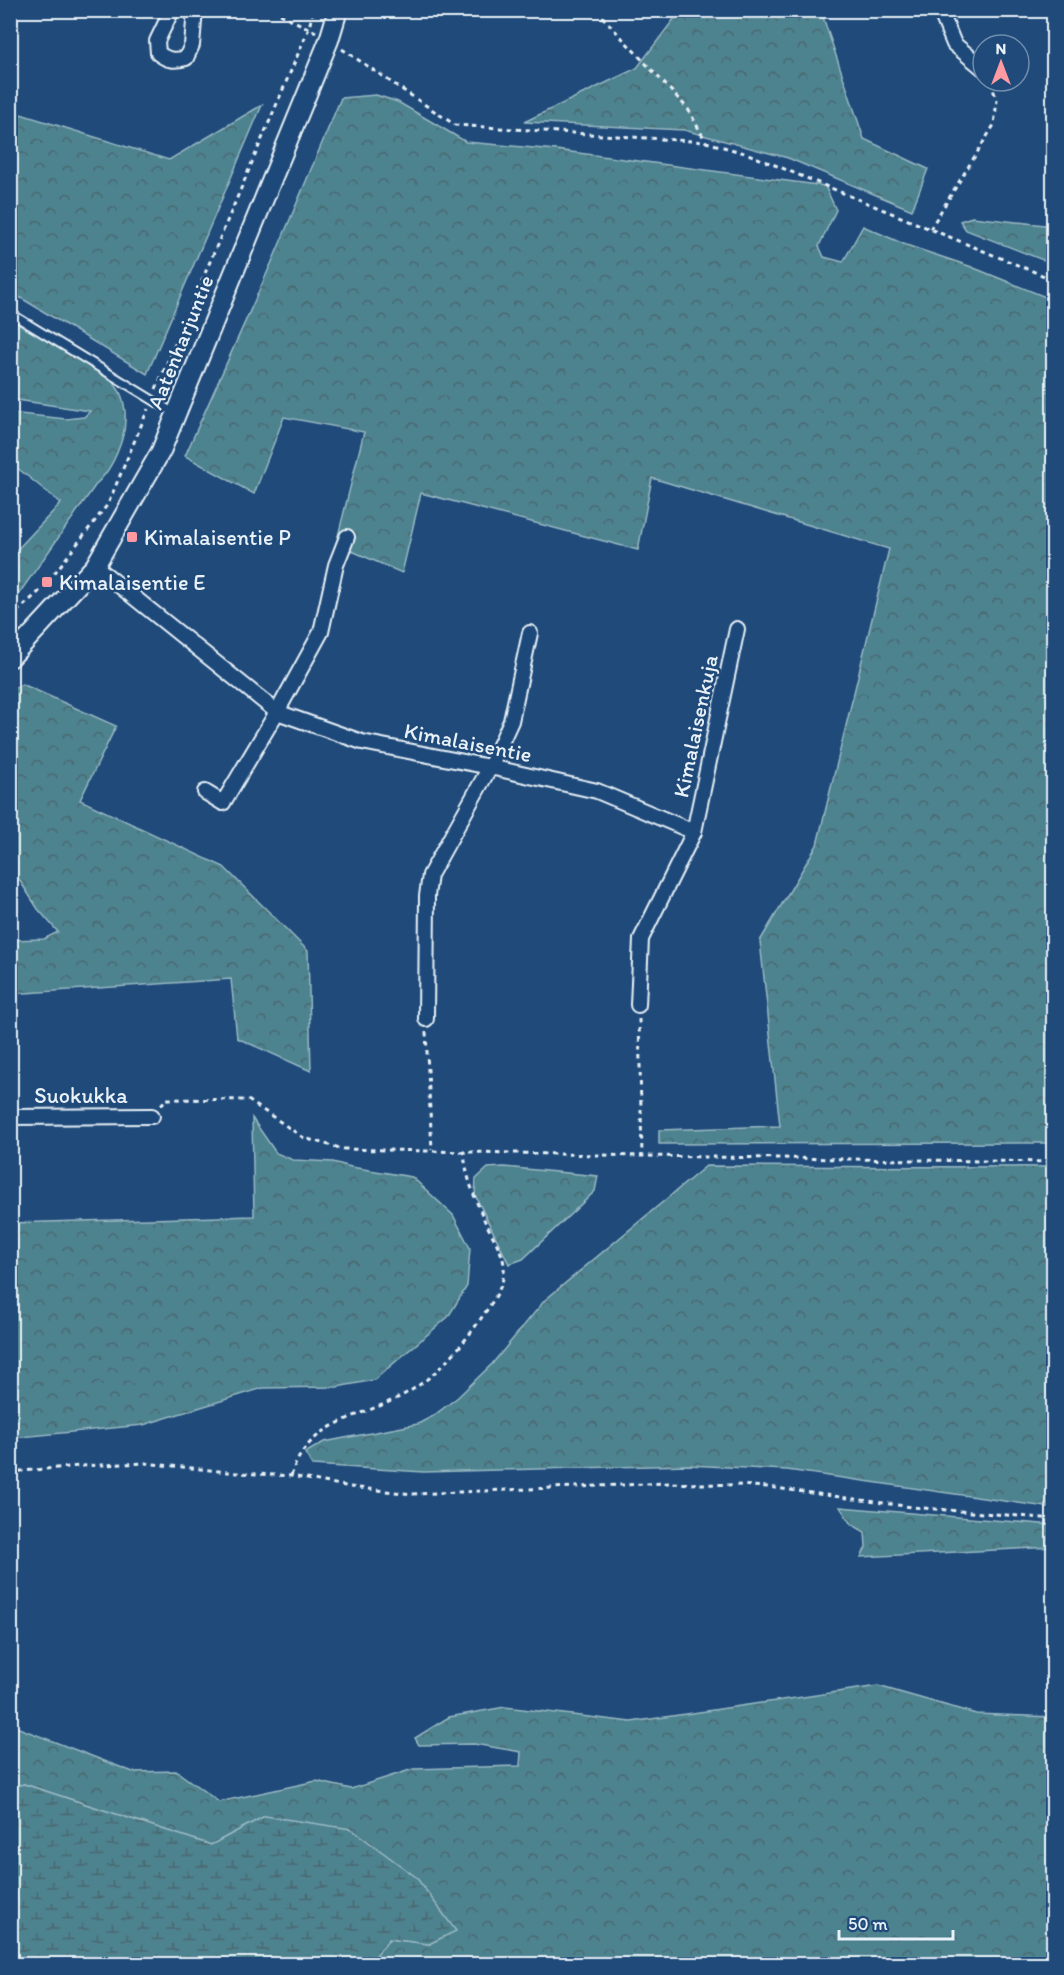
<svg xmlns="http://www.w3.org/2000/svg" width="1064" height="1975" font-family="Itim,sans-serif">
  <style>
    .forest { fill: url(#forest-crowns); stroke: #9abac4; stroke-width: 1.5 }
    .wetland { fill: url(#wetland-marsh); stroke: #9abac4; stroke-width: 1.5 }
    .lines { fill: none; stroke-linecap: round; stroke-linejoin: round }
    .service-casing { stroke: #e8f1f8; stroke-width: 11 }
    .minor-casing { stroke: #e8f1f8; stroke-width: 18 }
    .tertiary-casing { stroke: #e8f1f8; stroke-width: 22 }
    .path { stroke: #e8f1f8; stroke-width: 3; stroke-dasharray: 4.5 4.5; stroke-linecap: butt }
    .service { stroke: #1f4a7a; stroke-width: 7 }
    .minor { stroke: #1f4a7a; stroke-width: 14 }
    .tertiary { stroke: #1f4a7a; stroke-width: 18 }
    .poi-dot { fill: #ff9aa2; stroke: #1f4a7a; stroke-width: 2 }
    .labels { text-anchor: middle; stroke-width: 5; stroke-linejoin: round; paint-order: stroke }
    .street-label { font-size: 22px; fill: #e8f1f8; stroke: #1f4a7a }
    .poi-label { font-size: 22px; fill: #e8f1f8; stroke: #1f4a7a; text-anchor: start }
  </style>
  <defs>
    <pattern id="forest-crowns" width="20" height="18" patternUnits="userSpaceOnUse" patternTransform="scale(1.5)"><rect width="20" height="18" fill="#4d828f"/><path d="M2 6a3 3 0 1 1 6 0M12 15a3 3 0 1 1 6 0" fill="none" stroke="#4a6870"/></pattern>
    <pattern id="wetland-marsh" width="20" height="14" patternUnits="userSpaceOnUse" patternTransform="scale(1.5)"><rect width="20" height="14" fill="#4d828f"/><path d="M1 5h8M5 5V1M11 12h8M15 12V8" fill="none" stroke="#4a6870"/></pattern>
  </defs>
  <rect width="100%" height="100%" fill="#1f4a7a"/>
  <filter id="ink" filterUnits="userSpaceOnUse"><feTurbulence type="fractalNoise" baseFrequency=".0167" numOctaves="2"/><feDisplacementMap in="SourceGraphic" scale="12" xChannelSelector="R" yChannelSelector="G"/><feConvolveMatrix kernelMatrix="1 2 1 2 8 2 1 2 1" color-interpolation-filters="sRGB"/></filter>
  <g filter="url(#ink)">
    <g class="forest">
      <polygon points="680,11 821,11 864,139 928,169 912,210 788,158 684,130 524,122 637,68"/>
      <polygon points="376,95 398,102 466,142 556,150 825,186 836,210 819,246 824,257 843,262 863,226 906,245 969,266 1053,300 1053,1143 659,1144 659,1130 780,1126 760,941 817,845 889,549 652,478 638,550 421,493 402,573 336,544 364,432 284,417 254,494 185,456 275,255 341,98"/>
      <polygon points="262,105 147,374 11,292 11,111 169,160"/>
      <polygon points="972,217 1053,226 1053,264 966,230 960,221"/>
      <path d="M 11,320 C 38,336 97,363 116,386 C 127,400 127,423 122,439 C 117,455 109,472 97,483 L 11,605 L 11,556 L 61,503 L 11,463 L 11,413 L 66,419 L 84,417 L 90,411 L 11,399 Z"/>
      <polygon points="22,684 116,726 80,800 224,867 308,951 311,1071 237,1038 231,979 11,994 11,940 44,939 58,932 38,909 11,867 11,690"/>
      <polygon points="252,1118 276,1153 293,1160 333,1162 351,1167 412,1177 453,1215 470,1248 467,1286 448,1317 374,1380 337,1387 263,1388 143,1425 11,1438 11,1223 254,1216"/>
      <polygon points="706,1166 1053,1167 1053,1508 787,1470 688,1465 424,1472 312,1465 305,1453 324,1442 418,1424 433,1416 458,1397 492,1364 545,1300"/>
      <polygon points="504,1167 598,1176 595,1191 523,1259 509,1264 475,1195 476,1179 488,1168"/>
      <polygon points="840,1507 1053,1525 1053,1547 861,1557 866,1547 865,1532 851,1524"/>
      <polygon points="878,1686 976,1714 1053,1717 1053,1964 369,1964 389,1939 429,1944 265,1816 211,1845 24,1784 11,1787 11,1725 133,1772 176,1771 219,1802 316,1781 351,1789 413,1769 520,1766 521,1752 474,1744 419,1745 415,1738 449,1717 505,1707 631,1722"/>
    </g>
    <polygon class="wetland" points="24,1784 211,1845 265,1816 351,1829 416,1877 456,1931 429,1944 389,1939 369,1964 11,1964 11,1787"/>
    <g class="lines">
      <defs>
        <polyline id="service" points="10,313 174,413"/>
        <g id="minor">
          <path d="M 172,10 L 157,41 L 158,53 C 168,61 175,61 186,58 L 192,45 L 195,10"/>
          <polyline points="940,10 954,44 983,68"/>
          <polyline points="95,566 277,712 362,742 490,767 597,791 694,832 641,939 638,1005"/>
          <polyline points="205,792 223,803 277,712 321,632 336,565 347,537"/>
          <polyline points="694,832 737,629"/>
          <polyline points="426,1019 427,896 430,875 490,767 511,721 530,633"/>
          <polyline points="10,1117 152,1116"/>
        </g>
        <polyline id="tertiary" points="10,658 95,566 161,451 329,40 338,10"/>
      </defs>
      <use href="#service" class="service-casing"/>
      <use href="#minor" class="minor-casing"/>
      <use href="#tertiary" class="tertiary-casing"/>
      <g class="path">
        <polyline points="272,10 316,32"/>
        <polyline points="596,10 688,109 706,142"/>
        <polyline points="342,49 455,125 706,142 748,154 1054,280"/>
        <polyline points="930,229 994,125 997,100 990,81"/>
        <polyline points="156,389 309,28 313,10"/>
        <polyline points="10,618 43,588 108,504 148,409"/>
        <polyline points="639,1019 642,1156"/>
        <polyline points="426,1032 432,1150"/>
        <polyline points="161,1105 166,1099 248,1100 304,1138 343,1149 642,1156 1054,1162"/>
        <polyline points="10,1472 80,1466 145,1463 237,1473 291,1476 351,1487 413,1494 668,1483 736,1485 768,1487 912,1507 1054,1519"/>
        <path d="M 291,1476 C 308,1420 360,1419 405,1394 C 436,1377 462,1346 482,1317 C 491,1304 503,1288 504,1272 C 506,1253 490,1234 483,1217 C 474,1197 465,1173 464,1151"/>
      </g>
      <use href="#service" class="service"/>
      <use href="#minor" class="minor"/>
      <use href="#tertiary" class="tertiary"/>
    </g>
  </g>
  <g class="poi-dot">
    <rect x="126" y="531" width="12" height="12" rx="3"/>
    <rect x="41" y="576" width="12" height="12" rx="3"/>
  </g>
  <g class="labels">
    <g class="street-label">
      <text transform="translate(180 342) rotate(-68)" y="8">Aatenharjuntie</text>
      <text transform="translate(695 726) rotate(-78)" y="8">Kimalaisenkuja</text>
      <text transform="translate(468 742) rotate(11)" y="8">Kimalaisentie</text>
      <text x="81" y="1103">Suokukka</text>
    </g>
    <g class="poi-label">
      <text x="144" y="545">Kimalaisentie P</text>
      <text x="59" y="590">Kimalaisentie E</text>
    </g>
  </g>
  <rect width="1064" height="1975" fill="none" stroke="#1f4a7a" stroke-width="36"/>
  <rect x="18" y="18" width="1028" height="1939" fill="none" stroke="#e8f1f8" stroke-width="2" filter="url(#ink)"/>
  <g transform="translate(1001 63)"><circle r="28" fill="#1f4a7a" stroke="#6f8dac" stroke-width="1.5"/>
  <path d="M0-4.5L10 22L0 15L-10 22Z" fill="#ff9aa2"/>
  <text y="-9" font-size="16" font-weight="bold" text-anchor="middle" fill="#e8f1f8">N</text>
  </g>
  <path d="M839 1930v9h114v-9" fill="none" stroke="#e8f1f8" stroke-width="3"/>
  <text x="848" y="1930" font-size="18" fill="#e8f1f8" stroke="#1f4a7a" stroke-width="4.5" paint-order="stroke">50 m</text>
</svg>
